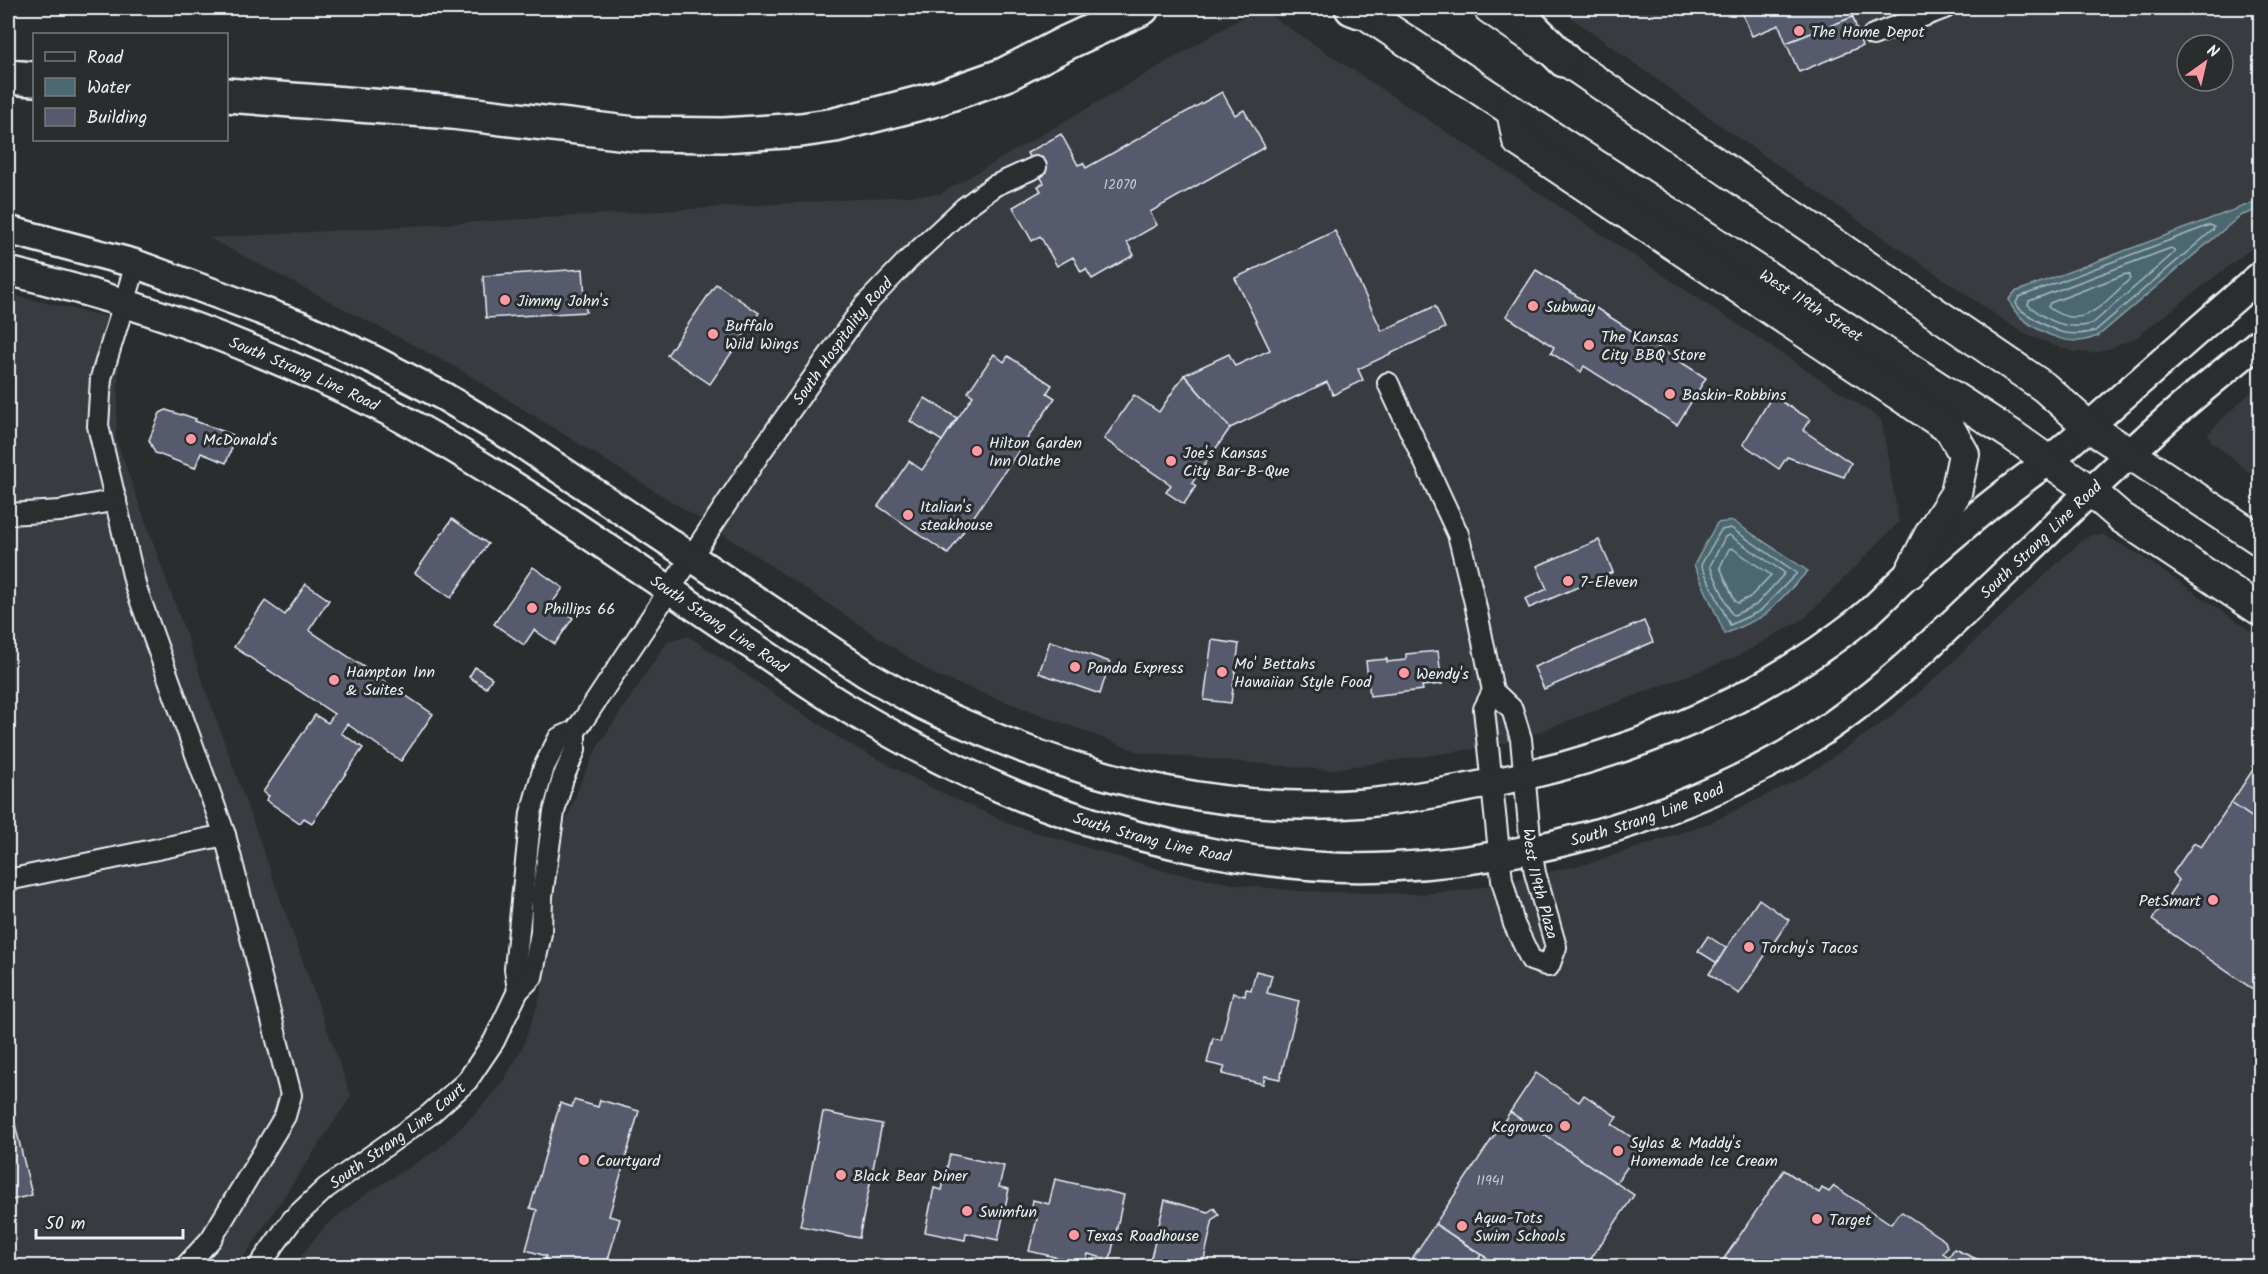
<svg xmlns="http://www.w3.org/2000/svg" width="2268" height="1274" font-family="Kalam,sans-serif">
  <style>
    .built { fill: #373a41; fill-rule: evenodd }
    .water { fill: #4c6870; stroke: #8a9fa6; stroke-width: 1.5 }
    .lines { fill: none; stroke-linecap: round; stroke-linejoin: round }
    .shore { stroke: #aabac2; stroke-width: 1.5 }
    .building { fill: #565a6c; stroke: #e8f1f8; stroke-width: 1.5 }
    .minor-casing { stroke: #e8f1f8; stroke-width: 24 }
    .secondary-casing { stroke: #e8f1f8; stroke-width: 32 }
    .primary-casing { stroke: #e8f1f8; stroke-width: 34 }
    .motorway-casing { stroke: #e8f1f8; stroke-width: 38 }
    .minor { stroke: #2a2d2e; stroke-width: 20 }
    .secondary { stroke: #2a2d2e; stroke-width: 27 }
    .primary { stroke: #2a2d2e; stroke-width: 30 }
    .motorway { stroke: #2a2d2e; stroke-width: 33 }
    .poi-dot { fill: #ff9aa2; stroke: #2a2d2e; stroke-width: 2 }
    .labels { text-anchor: middle; stroke-width: 6; stroke-linejoin: round; paint-order: stroke }
    .number-label { font-size: 14px; fill: #c4cbd5 }
    .poi-label { font-size: 16px; fill: #e8f1f8; stroke: #2a2d2e; text-anchor: start }
    .street-label { font-size: 16px; fill: #e8f1f8; stroke: #2a2d2e }
  </style>
  <rect width="100%" height="100%" fill="#2a2d2e"/>
  <filter id="ink" filterUnits="userSpaceOnUse"><feTurbulence type="fractalNoise" baseFrequency=".0167" numOctaves="2"/><feDisplacementMap in="SourceGraphic" scale="12" xChannelSelector="R" yChannelSelector="G"/><feConvolveMatrix kernelMatrix="1 2 1 2 8 2 1 2 1" color-interpolation-filters="sRGB"/></filter>
  <g filter="url(#ink)">
    <g class="built">
      <polygon points="1259,8 1881,419 1899,522 1805,618 1736,657 1521,739 1488,747 1327,770 1142,753 935,675 711,526 459,369 209,238 940,194"/>
      <path d="M 1558,8 L 2260,8 L 2260,242 L 2134,339 L 2111,348 L 2094,353 L 2075,352 L 2055,346 L 2028,335 L 2009,324 L 1721,126 ZM 2187,45 L 2223,45 L 2223,81 L 2187,81 Z"/>
      <polygon points="8,294 121,320 116,439 351,1096 238,1266 8,1266"/>
      <polygon points="2260,384 2260,481 2212,442 2208,434 2227,414"/>
      <polygon points="2090,535 2104,535 2140,555 2260,637 2260,1266 293,1266 326,1225 366,1194 437,1150 476,1113 503,1082 523,1046 539,1000 548,959 556,860 565,823 580,784 598,746 667,642 688,636 844,741 932,788 1015,826 1165,871 1233,884 1298,891 1417,894 1468,890 1594,862 1710,823 1807,775 1888,719 1940,674 2081,541"/>
    </g>
    <g class="water">
      <path d="M 2260,200 L 2260,209 L 2240,216 L 2098,336 C 2092,338 2085,341 2079,341 C 2057,343 2014,321 2009,299 L 2015,292 Z"/>
      <polygon points="1733,521 1808,571 1764,616 1725,634 1694,565 1717,523"/>
    </g>
    <g class="lines">
      <g class="shore">
        <path d="M 2210,225 L 2214,227 L 2213,230 L 2095,331 C 2067,338 2056,332 2033,318 C 2026,313 2019,311 2016,303 L 2019,297 Z"/>
        <path d="M 2171,248 L 2174,250 L 2174,253 L 2092,324 C 2066,331 2048,321 2028,305 L 2029,301 Z"/>
        <path d="M 2126,274 L 2130,275 L 2130,279 C 2104,302 2083,334 2048,307 L 2050,303 Z"/>
        <polygon points="1731,528 1797,573 1760,611 1730,625 1701,565 1721,530"/>
        <polygon points="1729,535 1785,573 1756,605 1734,615 1731,613 1710,566 1725,537"/>
        <polygon points="1732,548 1771,575 1750,597 1738,603 1735,601 1720,567 1729,549"/>
      </g>
    </g>
    <g class="building">
      <polygon points="1740,8 1849,8 1853,17 1786,43 1779,25 1752,36"/>
      <polygon points="1853,17 1862,46 1799,72 1786,43"/>
      <polygon points="1222,92 1235,115 1244,110 1265,147 1150,212 1157,225 1127,242 1134,255 1092,279 1086,269 1081,272 1073,257 1057,266 1040,236 1032,241 1013,207 1041,191 1038,186 1044,183 1027,153 1061,134 1078,165 1083,163 1086,168"/>
      <polygon points="1335,231 1382,331 1435,306 1445,328 1358,369 1363,380 1333,395 1327,382 1230,428 1184,375 1229,354 1235,366 1270,350 1235,278"/>
      <polygon points="583,269 586,312 486,318 483,276"/>
      <polygon points="1536,270 1706,378 1677,425 1584,366 1581,372 1551,353 1554,347 1506,316"/>
      <polygon points="716,284 759,313 710,384 667,355"/>
      <polygon points="994,354 1004,362 1008,356 1052,385 1047,393 1055,398 948,554 878,506 909,461 922,470 973,396 968,392"/>
      <polygon points="1184,375 1230,428 1192,483 1196,486 1184,504 1166,492 1171,485 1104,439 1134,395 1159,412"/>
      <polygon points="1772,396 1810,419 1803,430 1851,463 1844,477 1787,457 1779,469 1743,444"/>
      <polygon points="925,398 957,418 942,441 910,421"/>
      <polygon points="166,410 181,415 182,414 196,419 195,421 233,435 231,438 235,440 226,463 201,453 195,468 155,453 149,440 160,413"/>
      <polygon points="452,519 488,544 451,598 415,573"/>
      <polygon points="1599,540 1613,572 1529,608 1525,599 1547,589 1537,566"/>
      <polygon points="533,567 563,588 552,603 573,618 555,644 534,630 524,645 494,624"/>
      <polygon points="306,584 329,600 309,630 433,714 401,761 347,724 341,733 363,748 312,823 304,818 300,823 266,800 269,796 263,792 315,715 328,723 334,714 234,647 265,601 285,615"/>
      <polygon points="1644,621 1653,642 1544,689 1534,667"/>
      <polygon points="1212,640 1239,644 1231,703 1204,700"/>
      <polygon points="1050,641 1110,662 1100,694 1039,673"/>
      <polygon points="1438,651 1442,684 1422,686 1423,690 1370,696 1366,661 1387,659 1387,662 1406,660 1406,654"/>
      <polygon points="475,667 492,678 486,688 469,677"/>
      <polygon points="2260,759 2260,823 2231,803"/>
      <polygon points="2231,803 2260,823 2260,994 2152,920 2179,880 2173,873 2194,843 2201,847"/>
      <polygon points="1759,899 1789,920 1739,994 1709,974"/>
      <polygon points="1708,936 1726,948 1717,963 1698,951"/>
      <polygon points="1256,971 1272,975 1267,993 1299,1001 1280,1079 1265,1076 1263,1084 1222,1074 1225,1067 1207,1063 1213,1038 1221,1040 1233,993 1245,996 1246,989 1251,990"/>
      <polygon points="1536,1073 1579,1102 1584,1095 1617,1117 1612,1124 1643,1145 1616,1183 1510,1112"/>
      <polygon points="8,1095 32,1195 8,1201"/>
      <polygon points="574,1100 598,1107 600,1100 639,1111 609,1216 620,1219 606,1266 543,1266 546,1256 526,1250 537,1210 530,1208 560,1103 572,1107"/>
      <polygon points="823,1112 882,1124 859,1238 800,1226"/>
      <polygon points="1510,1112 1634,1195 1586,1266 1499,1266 1435,1224"/>
      <polygon points="950,1154 1004,1166 999,1187 1009,1189 998,1240 966,1233 965,1240 925,1232 934,1188 942,1190"/>
      <polygon points="1784,1170 1819,1193 1822,1188 1829,1192 1834,1186 1891,1224 1898,1214 1902,1212 1945,1241 1947,1247 1943,1253 1949,1257 1954,1249 1993,1266 1719,1266"/>
      <polygon points="1055,1179 1124,1195 1110,1260 1088,1254 1085,1264 1029,1251 1037,1219 1030,1218 1033,1200 1049,1204"/>
      <polygon points="1165,1200 1208,1212 1214,1208 1219,1215 1213,1219 1203,1264 1208,1266 1149,1266"/>
      <polygon points="1435,1224 1481,1255 1474,1266 1407,1266"/>
    </g>
    <g class="lines">
      <defs>
        <g id="minor">
          <polyline points="1873,35 1945,8"/>
          <polyline points="136,264 101,378 98,426 136,588 225,835 291,1095 285,1116 211,1239 186,1266"/>
          <path id="s1" d="M 1388,383 L 1458,534 L 1475,603 L 1493,691 L 1512,709 L 1521,739 L 1531,848 L 1535,873 L 1556,947 L 1549,966 L 1531,960 L 1514,924 L 1502,880 L 1484,709 L 1493,691"/>
          <polyline points="8,514 60,511 116,500"/>
          <polyline points="8,880 225,835"/>
          <path id="s2" d="M 518,991 L 515,969 L 531,813 L 544,767 L 559,738 L 575,731 L 584,719 L 760,453 L 864,306 L 908,260 L 964,208 L 994,186 L 1036,167"/>
          <path id="s3" d="M 259,1266 L 292,1220 L 326,1188 L 429,1115 L 467,1081 L 494,1041 L 518,991 L 532,977 L 541,933 L 542,896 L 554,812 L 563,778 L 575,750 L 575,731"/>
        </g>
        <g id="secondary">
          <path d="M 8,230 L 133,263 L 300,325 L 374,360 L 443,396 L 513,438 L 865,673 C 884,684 903,695 922,705 C 940,714 958,721 976,729 C 1098,783 1233,814 1366,803 C 1420,798 1474,787 1528,775 C 1630,751 1728,712 1816,652 C 1833,640 1852,627 1868,613 C 1883,600 1896,585 1911,572 C 1955,533 2001,494 2049,461 L 2260,276"/>
          <path id="s4" d="M 8,271 C 100,293 189,322 277,360 C 325,380 372,401 417,427 C 533,493 641,572 753,646 C 785,667 816,690 850,710 C 916,749 986,786 1059,811 C 1159,847 1282,872 1388,867 C 1526,861 1663,823 1783,756 C 1873,705 1946,629 2021,558 C 2067,514 2113,468 2161,425 C 2193,396 2227,369 2260,342"/>
        </g>
        <g id="primary">
          <path id="s5" d="M 1357,8 L 1512,111 L 2012,435 L 2092,492 L 2122,518 L 2260,610"/>
          <polyline points="1489,8 2044,387 2088,426 2260,540"/>
          <polyline points="1512,111 1518,141 1950,429 1964,454 1956,493 1930,534 1910,573"/>
        </g>
        <g id="motorway">
          <polyline points="1352,8 1360,11"/>
          <polyline points="1512,8 1564,60"/>
          <polyline points="8,77 34,79"/>
          <polyline points="226,95 452,112 635,134 723,135 801,130 835,125 936,99 1004,75 1068,42 1142,8"/>
        </g>
      </defs>
      <use href="#minor" class="minor-casing"/>
      <use href="#secondary" class="secondary-casing"/>
      <use href="#primary" class="primary-casing"/>
      <use href="#motorway" class="motorway-casing"/>
      <use href="#minor" class="minor"/>
      <use href="#secondary" class="secondary"/>
      <use href="#primary" class="primary"/>
      <use href="#motorway" class="motorway"/>
    </g>
  </g>
  <g class="poi-dot">
    <circle cx="1799" cy="31" r="6"/>
    <circle cx="505" cy="300" r="6"/>
    <circle cx="1533" cy="306" r="6"/>
    <circle cx="713" cy="334" r="6"/>
    <circle cx="1589" cy="345" r="6"/>
    <circle cx="1670" cy="394" r="6"/>
    <circle cx="191" cy="439" r="6"/>
    <circle cx="977" cy="451" r="6"/>
    <circle cx="1171" cy="461" r="6"/>
    <circle cx="908" cy="515" r="6"/>
    <circle cx="1568" cy="581" r="6"/>
    <circle cx="532" cy="608" r="6"/>
    <circle cx="1075" cy="667" r="6"/>
    <circle cx="1222" cy="672" r="6"/>
    <circle cx="1404" cy="673" r="6"/>
    <circle cx="334" cy="680" r="6"/>
    <circle cx="2213" cy="900" r="6"/>
    <circle cx="1749" cy="947" r="6"/>
    <circle cx="1565" cy="1126" r="6"/>
    <circle cx="1618" cy="1151" r="6"/>
    <circle cx="584" cy="1160" r="6"/>
    <circle cx="841" cy="1175" r="6"/>
    <circle cx="967" cy="1211" r="6"/>
    <circle cx="1817" cy="1219" r="6"/>
    <circle cx="1462" cy="1226" r="6"/>
    <circle cx="1074" cy="1235" r="6"/>
  </g>
  <g class="labels">
    <g class="number-label">
      <text x="1120" y="189">12070</text>
      <text x="1490" y="1185">11941</text>
    </g>
    <g class="poi-label">
      <text x="1811" y="37">The Home Depot</text>
      <text x="517" y="306">Jimmy John's</text>
      <text x="1545" y="312">Subway</text>
      <text x="725" y="331">Buffalo<tspan x="725" dy="18">Wild Wings</tspan></text>
      <text x="1601" y="342">The Kansas<tspan x="1601" dy="18">City BBQ Store</tspan></text>
      <text x="1682" y="400">Baskin-Robbins</text>
      <text x="203" y="445">McDonald's</text>
      <text x="989" y="448">Hilton Garden<tspan x="989" dy="18">Inn Olathe</tspan></text>
      <text x="1183" y="458">Joe's Kansas<tspan x="1183" dy="18">City Bar-B-Que</tspan></text>
      <text x="920" y="512">Italian's<tspan x="920" dy="18">steakhouse</tspan></text>
      <text x="1580" y="587">7-Eleven</text>
      <text x="544" y="614">Phillips 66</text>
      <text x="1234" y="669">Mo' Bettahs<tspan x="1234" dy="18">Hawaiian Style Food</tspan></text>
      <text x="1087" y="673">Panda Express</text>
      <text x="346" y="677">Hampton Inn<tspan x="346" dy="18">&amp; Suites</tspan></text>
      <text x="1416" y="679">Wendy's</text>
      <text x="2201" y="906" text-anchor="end">PetSmart</text>
      <text x="1761" y="953">Torchy's Tacos</text>
      <text x="1553" y="1132" text-anchor="end">Kcgrowco</text>
      <text x="1630" y="1148">Sylas &amp; Maddy's<tspan x="1630" dy="18">Homemade Ice Cream</tspan></text>
      <text x="596" y="1166">Courtyard</text>
      <text x="853" y="1181">Black Bear Diner</text>
      <text x="979" y="1217">Swimfun</text>
      <text x="1474" y="1223">Aqua-Tots<tspan x="1474" dy="18">Swim Schools</tspan></text>
      <text x="1829" y="1225">Target</text>
      <text x="1086" y="1241">Texas Roadhouse</text>
    </g>
    <g class="street-label">
      <text dy="6" stroke="none"><textPath href="#s5" startOffset="543">West 119th Street</textPath></text>
      <text dy="6" stroke="none"><textPath href="#s2" startOffset="750">South Hospitality Road</textPath></text>
      <text dy="6" stroke="none"><textPath href="#s4" startOffset="314">South Strang Line Road</textPath></text>
      <text dy="6" stroke="none"><textPath href="#s4" startOffset="2276">South Strang Line Road</textPath></text>
      <text dy="6" stroke="none"><textPath href="#s4" startOffset="800">South Strang Line Road</textPath></text>
      <text dy="6" stroke="none"><textPath href="#s4" startOffset="1790">South Strang Line Road</textPath></text>
      <text dy="6" stroke="none"><textPath href="#s4" startOffset="1286">South Strang Line Road</textPath></text>
      <text dy="6" stroke="none"><textPath href="#s1" startOffset="531">West 119th Plaza</textPath></text>
      <text dy="6" stroke="none"><textPath href="#s3" startOffset="192">South Strang Line Court</textPath></text>
    </g>
  </g>
  <rect width="2268" height="1274" fill="none" stroke="#2a2d2e" stroke-width="30"/>
  <rect x="15" y="15" width="2238" height="1244" fill="none" stroke="#e8f1f8" stroke-width="2" filter="url(#ink)"/>
  <rect x="33" y="33" width="195" height="108" fill="#2a2d2e" stroke="#767b7f" stroke-width="1.5"/>
  <rect x="45" y="52" width="30" height="9" fill="#2a2d2e" stroke="#767b7f" stroke-width="1.5"/>
  <text x="87" y="63" font-size="18" fill="#e8f1f8">Road</text>
  <rect x="45" y="78" width="30" height="18" fill="#4c6870" stroke="#767b7f" stroke-width="1.5"/>
  <text x="87" y="93" font-size="18" fill="#e8f1f8">Water</text>
  <rect x="45" y="108" width="30" height="18" fill="#565a6c" stroke="#767b7f" stroke-width="1.5"/>
  <text x="87" y="123" font-size="18" fill="#e8f1f8">Building</text>
  <g transform="translate(2205 63) rotate(34)"><circle r="28" fill="#2a2d2e" stroke="#767b7f" stroke-width="1.5"/>
  <path d="M0-4.5L10 22L0 15L-10 22Z" fill="#ff9aa2"/>
  <text y="-9" font-size="16" font-weight="bold" text-anchor="middle" fill="#e8f1f8">N</text>
  </g>
  <path d="M36 1229v9h147v-9" fill="none" stroke="#e8f1f8" stroke-width="3"/>
  <text x="45" y="1229" font-size="18" fill="#e8f1f8" stroke="#2a2d2e" stroke-width="4.5" paint-order="stroke">50 m</text>
</svg>
